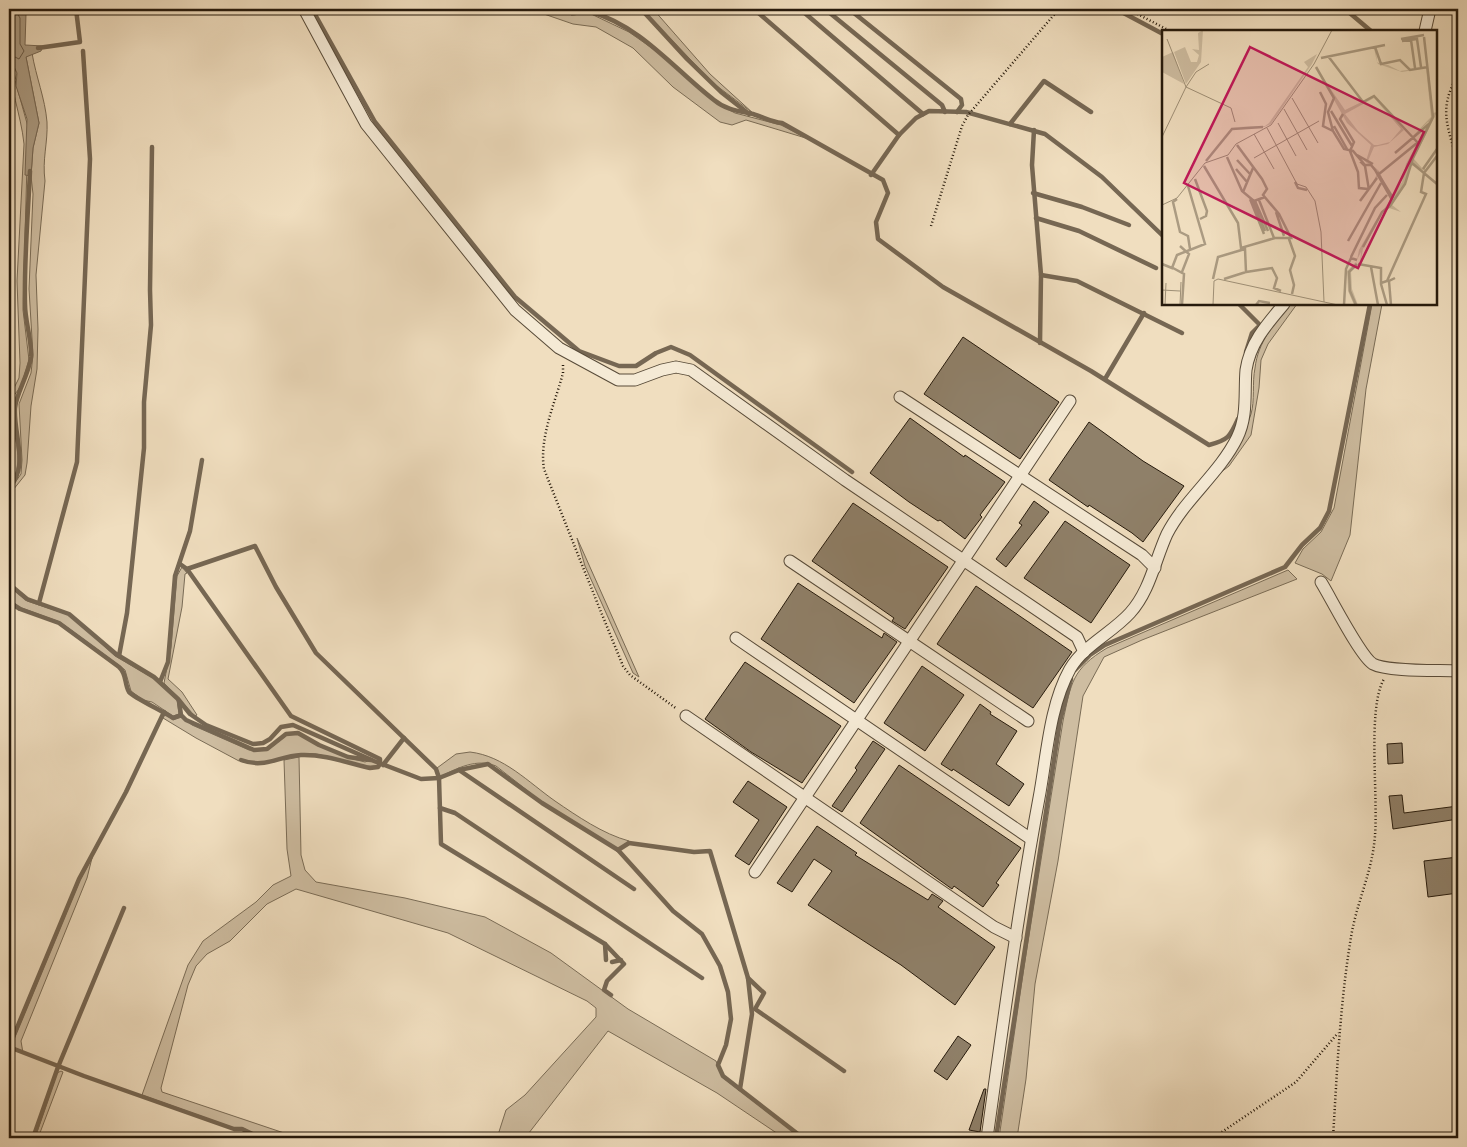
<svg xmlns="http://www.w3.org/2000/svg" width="1467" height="1147" font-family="'IM FELL DW Pica',serif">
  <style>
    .green { fill: #cebda1; stroke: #7a6c56 }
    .water { fill: #ab9b82; stroke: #766753 }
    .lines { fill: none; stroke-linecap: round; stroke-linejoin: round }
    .shore { stroke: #685a47; stroke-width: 1 }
    .stream { stroke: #766753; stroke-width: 4.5 }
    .building { fill: #8f8069; stroke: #261a0c }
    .street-casing { stroke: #584b39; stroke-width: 13 }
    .path { stroke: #261a0c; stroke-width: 2.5; stroke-dasharray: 1 2.5; stroke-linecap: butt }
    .street { stroke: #f5ead5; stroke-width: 11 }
    .inset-river { fill: none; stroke: #ab9b82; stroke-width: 2.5 }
    .inset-road { fill: none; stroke: #9f9077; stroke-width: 1 }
    .view { fill: #c2185b; fill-opacity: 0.15; stroke: #c2185b; stroke-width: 2.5 }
    .inset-edge { fill: none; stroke: #261a0c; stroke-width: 2.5 }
  </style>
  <rect width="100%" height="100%" fill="#f0debf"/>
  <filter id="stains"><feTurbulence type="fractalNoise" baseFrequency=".004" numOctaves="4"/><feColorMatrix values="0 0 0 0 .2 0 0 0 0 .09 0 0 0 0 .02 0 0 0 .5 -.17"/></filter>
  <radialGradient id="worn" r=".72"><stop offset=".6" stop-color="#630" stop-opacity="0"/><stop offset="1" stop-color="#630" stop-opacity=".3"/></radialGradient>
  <g class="green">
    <polygon points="548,9 566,9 571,15 589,13 629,32 666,58 714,102 735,113 781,125 809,139 746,120 732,125 720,122 673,87 633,48 596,27 573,24 544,14"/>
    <polygon points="642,9 653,9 710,74 754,114 713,83"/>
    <path d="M 32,53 C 36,77 45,98 47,122 C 48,143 42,159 45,181 L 36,275 L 38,329 L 37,369 L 31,406 L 27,463 L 25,475 L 9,495 L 9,491 L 21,474 L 22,460 L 19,404 L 31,373 L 33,355 L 29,289 L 33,194 L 31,176 L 33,148 L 39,123 L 26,57 Z"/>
    <path d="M 9,56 L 17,73 L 15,80 L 28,127 L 23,310 L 29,360 L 21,386 L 10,401 C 9,428 29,462 9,486 L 9,398 L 19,378 L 20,363 L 17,281 L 24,144 C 21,114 9,87 9,56 Z"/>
    <path d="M 1289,304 L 1297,304 L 1268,344 L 1261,360 L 1259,388 L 1251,435 L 1229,466 L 1220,473 C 1232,454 1244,436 1251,414 C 1255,401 1252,382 1255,368 C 1258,342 1274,324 1289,304 Z"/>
    <polygon points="1372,304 1382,304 1366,389 1350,535 1331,581 1322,574 1295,563 1303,549 1321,532 1334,508"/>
    <polygon points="577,538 639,677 633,673 585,566"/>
    <polygon points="182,567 187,573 185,574 182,607 168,679 182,692 197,715 195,716 164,683 171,647 177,576"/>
    <path d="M 1288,570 L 1297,579 L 1142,640 L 1104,657 L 1083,696 L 1058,861 L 1035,984 L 1026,1079 L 1017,1138 L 999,1138 L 1024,967 L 1063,721 C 1071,683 1072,669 1107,648 Z"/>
    <polygon points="9,586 27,601 69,615 77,621 115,656 153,678 177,700 179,714 173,716 152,702 143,700 131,691 125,670 120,666 60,622 19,607 9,599"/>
    <path d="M 165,714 L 173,720 L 182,717 L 192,725 L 249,750 L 268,750 L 287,735 L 299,734 L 349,758 L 365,762 L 371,760 L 379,764 C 370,772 329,756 316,754 C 288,751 268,769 241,759 L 239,761 L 196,738 L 163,718 Z"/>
    <path d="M 470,752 C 504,756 528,782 555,801 C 577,816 603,834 629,841 L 618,849 L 542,802 L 496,766 C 477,758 457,768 440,777 L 437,768 L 456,754 Z"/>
    <polygon points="299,757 301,855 305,870 316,882 405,898 485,917 551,953 628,1009 716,1061 722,1077 801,1138 784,1138 717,1093 608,1031 525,1138 497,1138 506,1110 525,1095 596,1017 596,1008 587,1001 448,933 296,889 267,904 230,941 207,954 196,966 188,985 161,1088 162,1092 299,1138 263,1138 243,1128 234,1128 142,1095 188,965 203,941 256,902 273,885 291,876 287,849 284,760"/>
    <polygon points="92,858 87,878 21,1041 23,1053 11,1046 80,880"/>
    <polygon points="61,1071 63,1072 38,1138 35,1138 57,1073"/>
  </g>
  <polygon class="water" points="9,9 16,9 26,14 25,45 43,46 41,51 26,57 39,123 33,148 31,176 25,175 27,119 16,86 17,73 9,56"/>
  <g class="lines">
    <polyline class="shore" points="9,54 19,59 24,51 20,44 20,18 15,9"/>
    <g class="stream">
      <polyline points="312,9 375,122 515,297 579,351 619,366 636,366 656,353 671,347 690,355 852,472"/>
      <path d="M 568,9 L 572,13 C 577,13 585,11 591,12 C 641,26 675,70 714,100 C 726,110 739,111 753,114 C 763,117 771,122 782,123 L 883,180 L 888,193 L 876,222 L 878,239 L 943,287 L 1091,371 L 1209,445 C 1228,440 1230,437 1238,419"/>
      <polyline points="641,9 687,59 721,92 749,114"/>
      <polyline points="754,9 899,135"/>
      <polyline points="800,9 923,114"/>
      <polyline points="825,9 942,105 945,112"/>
      <polyline points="849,9 961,99 962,105 957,112"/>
      <polyline points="1116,9 1163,34"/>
      <polyline points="1345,9 1371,31"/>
      <polyline points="38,48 80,42 76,9"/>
      <polyline points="1010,124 1044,81 1091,112"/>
      <polyline points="1034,130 1032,165 1041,275 1040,343"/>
      <polyline points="871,175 899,135 916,118 929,111 966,112 1045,134 1102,177 1163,236"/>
      <polyline points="1033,193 1082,207 1129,225"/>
      <polyline points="1036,218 1079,231 1156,268"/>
      <polyline points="1041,275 1077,281 1182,333"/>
      <polyline points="1239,304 1260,325 1252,333 1246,352"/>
      <polyline points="1105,379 1144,313"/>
      <path d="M 9,488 C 30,466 13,434 15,408 C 16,394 29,374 31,357 C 32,340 25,322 25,304 C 24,260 28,215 30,171"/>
      <path d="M 180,564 L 187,569 L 291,716 L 380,759 L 380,764 L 378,767 L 370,768 C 348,763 324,754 301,755 C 278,756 265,769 241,760"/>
      <polyline points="187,569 255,546 276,587 316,653 436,769 439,778 441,844 605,944 624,964 607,981 604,990 611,995"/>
      <polyline points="9,584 27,599 69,614 116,654 154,677 178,699 190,714 206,725 253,744 263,743 270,739 281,727 293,725 374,761 421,779 439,778 459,770 488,764 542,803 618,850 673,911 702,934 720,966 728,992 731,1019 726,1045 718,1065 723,1076 803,1138"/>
      <path d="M 9,602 L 20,609 L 59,623 L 119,667 C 127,674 124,683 129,692 C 133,697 164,712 173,718 L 181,715"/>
      <polyline points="39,603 77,462 90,159 83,51"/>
      <polyline points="119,656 127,613 144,448 144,402 151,325 150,290 152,147"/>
      <polyline points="1075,670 1090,655 1105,645 1285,567 1302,545 1320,528 1329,511 1370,304"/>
      <polyline points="160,682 168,662 175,576 190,531 202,460"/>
      <polyline points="179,701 181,715 186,720 254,750 267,749 286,734 298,733 319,745 348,757 371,760"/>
      <polyline points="383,765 404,738"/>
      <polyline points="459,770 634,889"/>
      <polyline points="440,808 455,813 702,978"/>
      <polyline points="618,850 629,843 694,852 710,851 748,978 764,993 755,1009 844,1071"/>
      <polyline points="605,944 606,960"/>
      <polyline points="612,962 621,960"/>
      <polyline points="9,1047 79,879 126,792 164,712"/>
      <polyline points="9,1047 84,1076 234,1129 242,1129 261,1138"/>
      <polyline points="740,1089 752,1014 748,978"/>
      <polyline points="33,1138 58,1067 124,908"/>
      <polyline points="996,1138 1060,721 1071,679"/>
    </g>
  </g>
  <g class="building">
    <polygon points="963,337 1059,402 1020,459 924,394"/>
    <polygon points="910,418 964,457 965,455 1005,482 980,515 982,517 965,539 940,520 938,521 909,502 870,473"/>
    <polygon points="1089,422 1143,461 1184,486 1143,542 1132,533 1089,505 1088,507 1049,480"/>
    <polygon points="1034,501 1049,512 1006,567 996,559 1022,525 1019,523"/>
    <polygon points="853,503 948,567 905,629 892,621 894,618 812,561"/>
    <polygon points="1065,521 1130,565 1091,623 1024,578"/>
    <polygon points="798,583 882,638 884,633 897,642 854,703 761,639"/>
    <polygon points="976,586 1072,652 1033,708 937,644"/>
    <polygon points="745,662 841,726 802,783 751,752 705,719"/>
    <polygon points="922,666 964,695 925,751 884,723"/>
    <polygon points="980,704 991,712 990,714 1017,731 996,764 1024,784 1009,806 953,769 952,771 941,764"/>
    <polygon points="873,741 885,749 842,812 832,806 857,770 855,768"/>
    <polygon points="1402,743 1403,763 1388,764 1387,744"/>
    <polygon points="899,765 1021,848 996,883 999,885 983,907 954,886 952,889 860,823"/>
    <polygon points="748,781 787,807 749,865 735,856 759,820 733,802"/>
    <polygon points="1402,795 1404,813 1458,806 1458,819 1393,829 1389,796"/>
    <polygon points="817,826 857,853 855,855 928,900 932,894 943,901 938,907 995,947 955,1005 901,965 808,905 832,871 814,859 792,892 777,883"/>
    <polygon points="1458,857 1458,893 1428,897 1424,861"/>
    <polygon points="958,1036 971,1045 947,1080 934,1071"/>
    <polygon points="984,1089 986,1089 980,1132 969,1130"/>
  </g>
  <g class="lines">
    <defs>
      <g id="street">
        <polyline points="304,9 366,124 515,310 559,348 618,380 635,380 662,370 676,367 691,370 845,480 1077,637 1084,652"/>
        <polyline points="1425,31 1430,9"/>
        <polyline points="900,397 1142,555 1155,568"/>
        <polyline points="790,561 1028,721"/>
        <path d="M 1321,582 C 1331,598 1360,656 1373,664 C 1388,672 1440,670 1458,671"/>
        <polyline points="736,638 1031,839"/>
        <polyline points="686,716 994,927 1016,938"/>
        <polyline points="755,872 1070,401"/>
        <path d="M 987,1138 C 1003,1024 1018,911 1039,798 C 1047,756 1049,707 1070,669 C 1084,645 1112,633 1130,613 C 1150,591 1155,560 1167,534 C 1185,499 1219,474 1237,438 C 1248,416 1244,393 1246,370 C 1250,343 1267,324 1284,304"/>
      </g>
    </defs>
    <use href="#street" class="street-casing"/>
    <g class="path">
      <polyline points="1128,9 1170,31"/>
      <path d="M 1458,75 C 1436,112 1450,128 1458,167"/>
      <polyline points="931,226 962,126 968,115 1059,9"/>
      <path d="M 563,365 L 563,373 C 555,403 539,438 544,469 C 570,535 596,600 623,666 L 630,675 L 677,709"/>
      <polyline points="1213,1138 1296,1082 1338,1033"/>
      <path d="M 1333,1138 C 1337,1071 1340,1004 1351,937 C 1356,906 1370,876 1374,845 C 1380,804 1366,710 1384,679"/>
    </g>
    <use href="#street" class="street"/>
  </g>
  <g transform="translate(1162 30)">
    <rect width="275" height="275" fill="#f0debf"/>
    <path d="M 41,0 L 39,32 L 24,54 L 12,22 L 23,17 L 29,32 L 35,32 L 37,25 L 30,19 L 37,20 L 36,3 ZM 167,0 L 150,34 L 109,94 L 102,97 L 76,96 L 103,96 L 107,93 L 146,37 L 142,32 L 155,24 ZM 212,18 L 214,21 L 215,32 L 219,34 L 226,35 L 238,41 L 266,37 L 271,83 L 275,82 L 252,129 L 260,138 L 263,137 L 263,141 L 249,135 L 243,155 L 230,175 L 239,182 L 227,178 L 222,181 L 201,219 L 198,234 L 199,222 L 211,198 L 195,230 L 197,220 L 213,192 L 229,169 L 216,147 L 207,160 L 216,142 L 195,125 L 204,131 L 209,115 L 185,93 L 153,36 L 183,80 L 212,66 L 242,100 L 226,114 L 212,117 L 206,131 L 217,141 L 229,166 L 240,152 L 244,134 L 267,92 L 266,92 L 251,107 L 250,107 L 269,87 L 264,38 L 240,42 L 216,34 L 215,32 ZM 212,68 L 239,99 L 228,112 L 216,115 L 212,115 L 196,101 L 183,84 ZM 11,22 L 22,54 L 0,42 L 0,27 ZM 195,231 L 192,237 L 196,236 L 189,241 L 190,259 L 196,275 L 192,275 L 186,261 L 185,241 Z" fill="#cebda1" fill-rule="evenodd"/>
    <path class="inset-river" d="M 239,9 L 262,5M 249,10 L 253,38M 240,11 L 255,9 L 259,37M 213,17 L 219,34 L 238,30 L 248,40 L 266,37M 166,26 L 201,72 L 212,66 L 257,114M 159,28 L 223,15M 154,37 L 172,68 L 166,82 L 171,101 L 182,119 L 191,121 L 203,135 L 209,135 L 213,140 L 230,170M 158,62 L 164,74 L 161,96 L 171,101M 169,81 L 190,116M 181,84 L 178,89 L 192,112 L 188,121 L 196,142 L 197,158 L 206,159M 172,96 L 185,119M 233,123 L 268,93M 195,125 L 211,134M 65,127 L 80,161 L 92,171 L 103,167M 75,130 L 88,144M 44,131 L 70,99 L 101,97M 198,131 L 203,136 L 207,160M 250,133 L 275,154M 42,136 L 76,193 L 79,218 L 113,208 L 129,208 L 117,184 L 101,165 L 105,159 L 100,149 L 75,115M 74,139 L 85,152M 261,139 L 275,119M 215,142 L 231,168M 217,144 L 255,113M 33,149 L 45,181 L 44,186 L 38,189M 133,152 L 136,158 L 145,160M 81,162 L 91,138M 15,169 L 11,172 L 18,202 L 26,206 L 28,219M 88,169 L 102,204M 90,170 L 103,201M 97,170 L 112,208M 93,171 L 106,201M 198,171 L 215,148M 114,182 L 122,206M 127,209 L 133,226 L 128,240 L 132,255 L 130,264M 186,211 L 219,153M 18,216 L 27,224 L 20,242M 201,217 L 220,182 L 228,176 L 243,154 L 251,128 L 271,87 L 262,7M 189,227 L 213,178 L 225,165M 0,234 L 10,238 L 15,225 L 43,214 L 26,156M 196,234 L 219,238 L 219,254 L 225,275M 209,237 L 216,275M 11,238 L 22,244 L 20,275M 51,249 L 56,227 L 83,219 L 84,242 L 110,238 L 115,248 L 112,258 L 119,261M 62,249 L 84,242M 219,253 L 225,251 L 264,164 L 259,162 L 262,143 L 275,126M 94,275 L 97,271 L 108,273M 182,275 L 184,239 L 189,228 L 195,230M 194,275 L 188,261 L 187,242 L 195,234M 229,275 L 227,251 L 233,248"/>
    <path class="inset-road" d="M 5,9 L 24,57 L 69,78 L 73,92M 130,68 L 156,113M 122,79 L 145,120M 116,93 L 134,126M 105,98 L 135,154 L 144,157 L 153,171 L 159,202 L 162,272M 92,104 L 112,139M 0,107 L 24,57 L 34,42 L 47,34M 92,128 L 157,91M 0,175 L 15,168 L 43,133 L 66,125 L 74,114 L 109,95 L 152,34 L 170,0M 0,260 L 18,261M 3,275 L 4,253M 18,275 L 19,252M 51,275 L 52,251 L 56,249 L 176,275"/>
    <path class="view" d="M 88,17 L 262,102 L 196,238 L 22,153 Z"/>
    <rect width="275" height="275" class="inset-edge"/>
  </g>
  <rect width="1467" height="1147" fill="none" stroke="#f0debf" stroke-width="30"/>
  <rect x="10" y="10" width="1447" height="1127" fill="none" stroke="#261a0c" stroke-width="2.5"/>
  <rect x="15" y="15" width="1437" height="1117" fill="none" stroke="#261a0c"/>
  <rect width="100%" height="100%" filter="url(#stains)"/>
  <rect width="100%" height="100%" fill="url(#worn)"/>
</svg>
